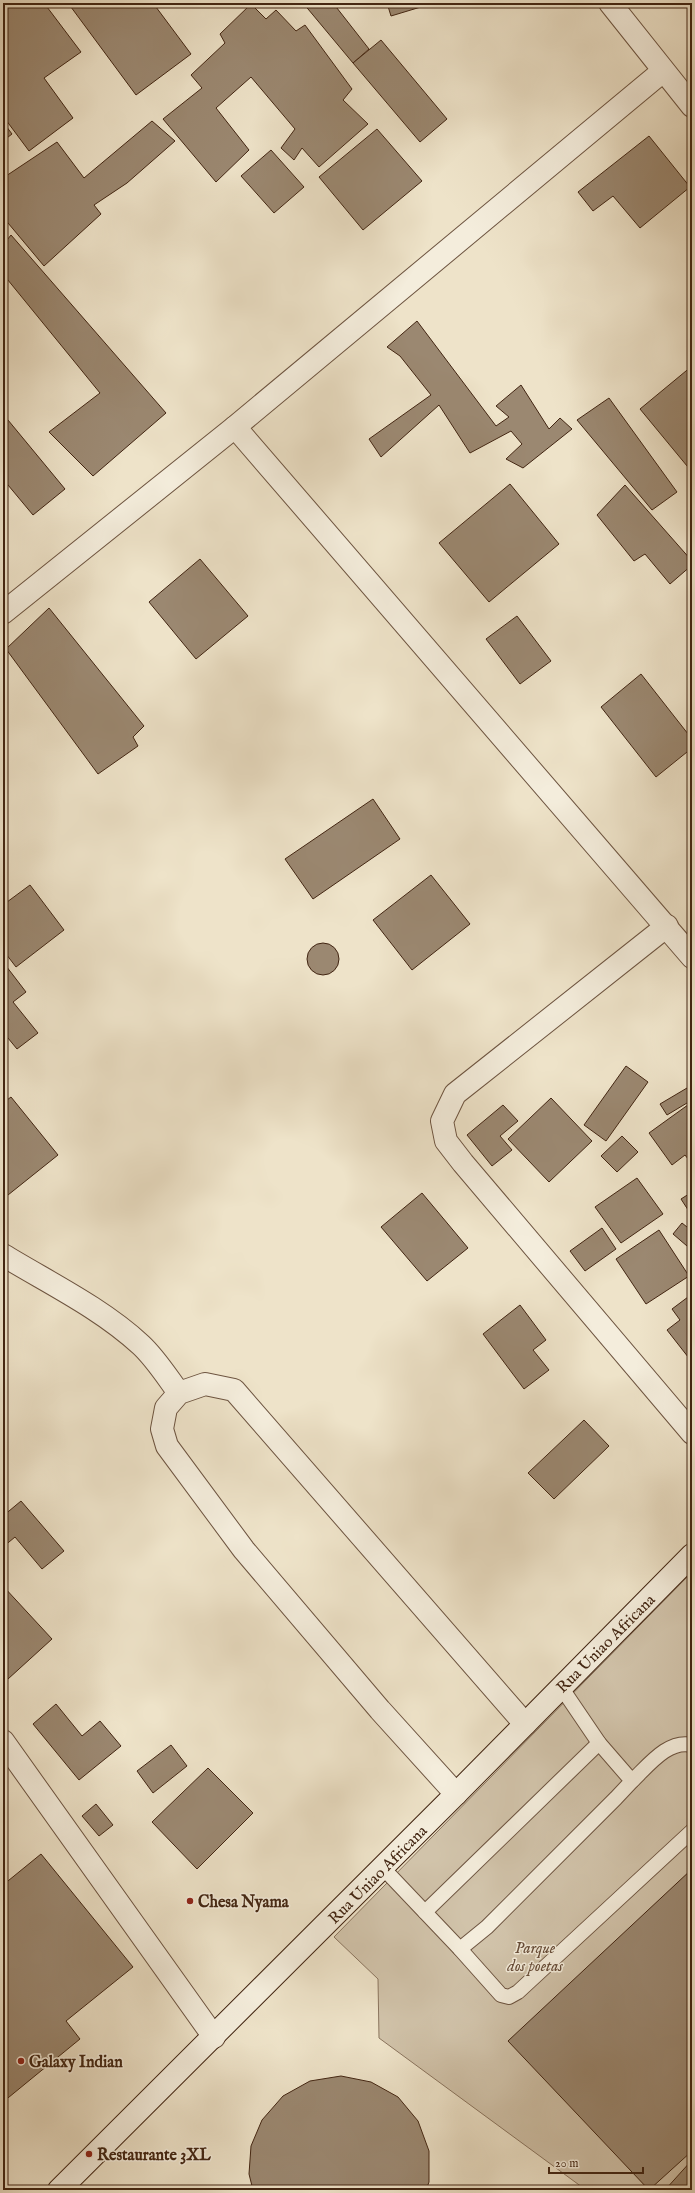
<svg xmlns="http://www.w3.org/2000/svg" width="695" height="2193" font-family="'IM FELL English',serif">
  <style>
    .green { fill: #d1c3aa; stroke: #8a745e }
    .building { fill: #9b8871; stroke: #422512 }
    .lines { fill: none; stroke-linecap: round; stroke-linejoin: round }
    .lane-casing { stroke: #6d5440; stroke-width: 16 }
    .street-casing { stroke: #6d5440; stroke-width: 24 }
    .secondary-casing { stroke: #422512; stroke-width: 24 }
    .lane { stroke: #f4eddc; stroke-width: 14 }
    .street { stroke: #f4eddc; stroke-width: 22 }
    .secondary { stroke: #f4eddc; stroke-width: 22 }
    .poi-dot { fill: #8f2418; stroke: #f4eddc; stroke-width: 1.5 }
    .labels { text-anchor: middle; stroke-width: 3; stroke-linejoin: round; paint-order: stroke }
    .street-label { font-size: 16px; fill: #422512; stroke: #f4eddc }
    .poi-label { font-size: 16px; font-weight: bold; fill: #422512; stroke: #f4eddc; text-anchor: start }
    .park-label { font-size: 16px; font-style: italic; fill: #664c38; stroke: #f4eddc }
  </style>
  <rect width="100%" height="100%" fill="#eee3c9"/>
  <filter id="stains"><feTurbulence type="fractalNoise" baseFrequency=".005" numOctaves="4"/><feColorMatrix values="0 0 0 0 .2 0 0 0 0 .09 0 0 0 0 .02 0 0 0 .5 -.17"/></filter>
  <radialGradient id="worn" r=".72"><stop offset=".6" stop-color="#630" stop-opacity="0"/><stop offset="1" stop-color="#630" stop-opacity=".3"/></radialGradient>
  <polygon class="green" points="692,1572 692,2190 586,2190 379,2038 378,1979 334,1937"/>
  <g class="building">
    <polygon points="11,3 44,3 81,52 44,78 73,118 29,151 3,116 3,9"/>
    <polygon points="68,3 153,3 191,54 136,95"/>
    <polygon points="303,3 333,3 369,49 353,63"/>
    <polygon points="387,3 434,3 391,16"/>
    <polygon points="251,4 266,19 276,10 296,31 305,25 352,89 343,100 368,124 319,167 302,148 294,160 281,148 295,129 251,77 216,108 249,150 216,182 163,119 202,88 191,75 225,43 220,34"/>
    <polygon points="381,40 447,119 420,142 353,63"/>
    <polygon points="152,121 175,141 127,183 94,205 101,214 44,266 3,217 3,178 57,142 84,178"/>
    <polygon points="3,122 12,134 3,141"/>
    <polygon points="377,129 422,181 363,230 319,177"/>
    <polygon points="649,136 690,187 640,228 613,196 593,211 578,192"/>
    <polygon points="271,150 304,187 274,213 241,176"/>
    <polygon points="11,235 166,413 93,476 49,432 100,393 3,274 3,245"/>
    <polygon points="417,321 496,426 509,417 496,406 521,385 549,429 560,418 572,429 523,468 506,459 522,444 511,431 470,453 439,405 381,457 369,439 431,395 400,356 387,347"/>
    <polygon points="692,366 692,472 640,409"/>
    <polygon points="609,398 677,492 652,510 577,420"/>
    <polygon points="3,414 65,489 33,515 3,479"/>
    <polygon points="510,484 559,544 489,602 439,543"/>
    <polygon points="625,485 692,561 692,565 670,584 645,554 634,561 597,515"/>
    <polygon points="200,559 248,616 196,659 149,602"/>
    <polygon points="49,608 144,726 133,737 138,746 98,774 6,649"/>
    <polygon points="517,616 551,661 520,684 486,639"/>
    <polygon points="641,674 692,739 692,748 656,777 601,707"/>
    <polygon points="373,799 400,839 313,899 285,859"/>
    <polygon points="431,875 470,924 412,970 373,920"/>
    <polygon points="30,885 64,930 16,967 3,950 3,905"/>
    <circle cx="323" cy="959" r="16"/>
    <polygon points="3,962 26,992 13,1002 38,1033 17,1049 3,1032"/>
    <polygon points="626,1066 648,1082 606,1141 584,1125"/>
    <polygon points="687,1088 692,1100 667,1115 660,1104"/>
    <polygon points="11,1097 58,1155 3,1199 3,1103"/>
    <polygon points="551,1098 592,1141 549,1182 508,1139"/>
    <polygon points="692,1102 692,1164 685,1155 672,1165 649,1133"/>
    <polygon points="503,1105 518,1121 500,1136 512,1150 492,1166 467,1135"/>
    <polygon points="622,1136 638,1152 617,1172 601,1156"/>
    <polygon points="637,1178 663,1214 621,1243 595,1207"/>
    <polygon points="692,1192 692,1216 681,1199"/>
    <polygon points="422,1193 468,1248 427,1281 381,1227"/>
    <polygon points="682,1223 692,1231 692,1240 687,1246 673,1234"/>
    <polygon points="602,1228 616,1249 585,1271 570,1251"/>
    <polygon points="659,1230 689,1276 646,1304 616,1259"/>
    <polygon points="688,1297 692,1302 692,1362 667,1330 680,1320 672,1309"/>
    <polygon points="520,1305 546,1340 533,1350 549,1370 524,1389 483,1334"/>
    <polygon points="584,1420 609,1446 554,1499 528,1473"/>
    <polygon points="21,1501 64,1551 42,1569 15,1537 3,1547 3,1516"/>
    <polygon points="3,1586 52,1639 8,1679 3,1674"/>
    <polygon points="56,1704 82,1736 100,1721 121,1746 79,1780 33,1724"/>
    <polygon points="171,1745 187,1766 153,1793 137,1771"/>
    <polygon points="208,1768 253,1813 197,1869 152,1822"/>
    <polygon points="96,1804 113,1825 99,1836 82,1816"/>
    <polygon points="41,1854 133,1967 66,2021 80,2039 3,2102 3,1885"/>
    <polygon points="692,1869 692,2151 649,2190 508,2041"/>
    <polygon points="341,2076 371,2082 398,2097 418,2121 429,2151 429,2182 426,2190 253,2190 249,2174 251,2146 262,2120 283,2096 310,2081"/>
    <polygon points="692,2160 692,2190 665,2190"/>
    <polygon points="509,2186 532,2190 483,2190"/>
  </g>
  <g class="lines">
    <defs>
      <g id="lane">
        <path d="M 632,1781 C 648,1766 668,1739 692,1745"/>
        <polyline points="383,1868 460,1949 487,1927 616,1798 632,1781 599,1743 561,1687"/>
        <polyline points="425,1912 599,1743"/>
        <polyline points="460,1949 501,1995 509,1997 518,1992 692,1831"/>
      </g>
      <g id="street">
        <polyline points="610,3 692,106"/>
        <polyline points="235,427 692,957"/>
        <polyline points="3,613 235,427 663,71"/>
        <polyline points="667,926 455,1094 442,1121 446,1141 463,1163 692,1433"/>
        <path d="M 3,1255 C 49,1283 101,1308 141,1345 C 156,1359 167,1377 179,1393"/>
        <polyline points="3,1741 214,2037"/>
        <polyline points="456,1794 380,1710 244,1550 167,1446 162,1429 166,1408 179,1393 205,1384 234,1390 525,1724"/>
      </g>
      <polyline id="secondary" points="59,2190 456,1794 692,1555"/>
    </defs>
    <use href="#lane" class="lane-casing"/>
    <use href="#street" class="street-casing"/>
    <use href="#secondary" class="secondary-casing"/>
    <use href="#lane" class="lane"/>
    <use href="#street" class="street"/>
    <use href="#secondary" class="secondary"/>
  </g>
  <g class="poi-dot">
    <circle cx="190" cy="1901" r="4"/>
    <circle cx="21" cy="2061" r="4"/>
    <circle cx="89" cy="2154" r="4"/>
  </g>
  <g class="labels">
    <g class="street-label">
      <text transform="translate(605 1643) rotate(-45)" y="6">Rua Uniao Africana</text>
      <text transform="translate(377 1874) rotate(-45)" y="6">Rua Uniao Africana</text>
    </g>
    <g class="poi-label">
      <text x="198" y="1907">Chesa Nyama</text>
      <text x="29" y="2067">Galaxy Indian</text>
      <text x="97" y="2160">Restaurante 3XL</text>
    </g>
    <g class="park-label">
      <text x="535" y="1953">Parque<tspan x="535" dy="18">dos poetas</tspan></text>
    </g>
  </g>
  <rect width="695" height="2193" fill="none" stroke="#eee3c9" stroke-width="16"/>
  <rect x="4" y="4" width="687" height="2185" fill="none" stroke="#422512" stroke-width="2"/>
  <rect x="8" y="8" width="679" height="2177" fill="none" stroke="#422512"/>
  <path d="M549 2167v6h94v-6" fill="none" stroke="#422512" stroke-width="2"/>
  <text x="555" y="2167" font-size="12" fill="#422512" stroke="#f4eddc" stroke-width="3" paint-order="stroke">20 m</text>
  <rect width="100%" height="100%" filter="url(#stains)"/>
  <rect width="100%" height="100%" fill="url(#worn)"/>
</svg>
